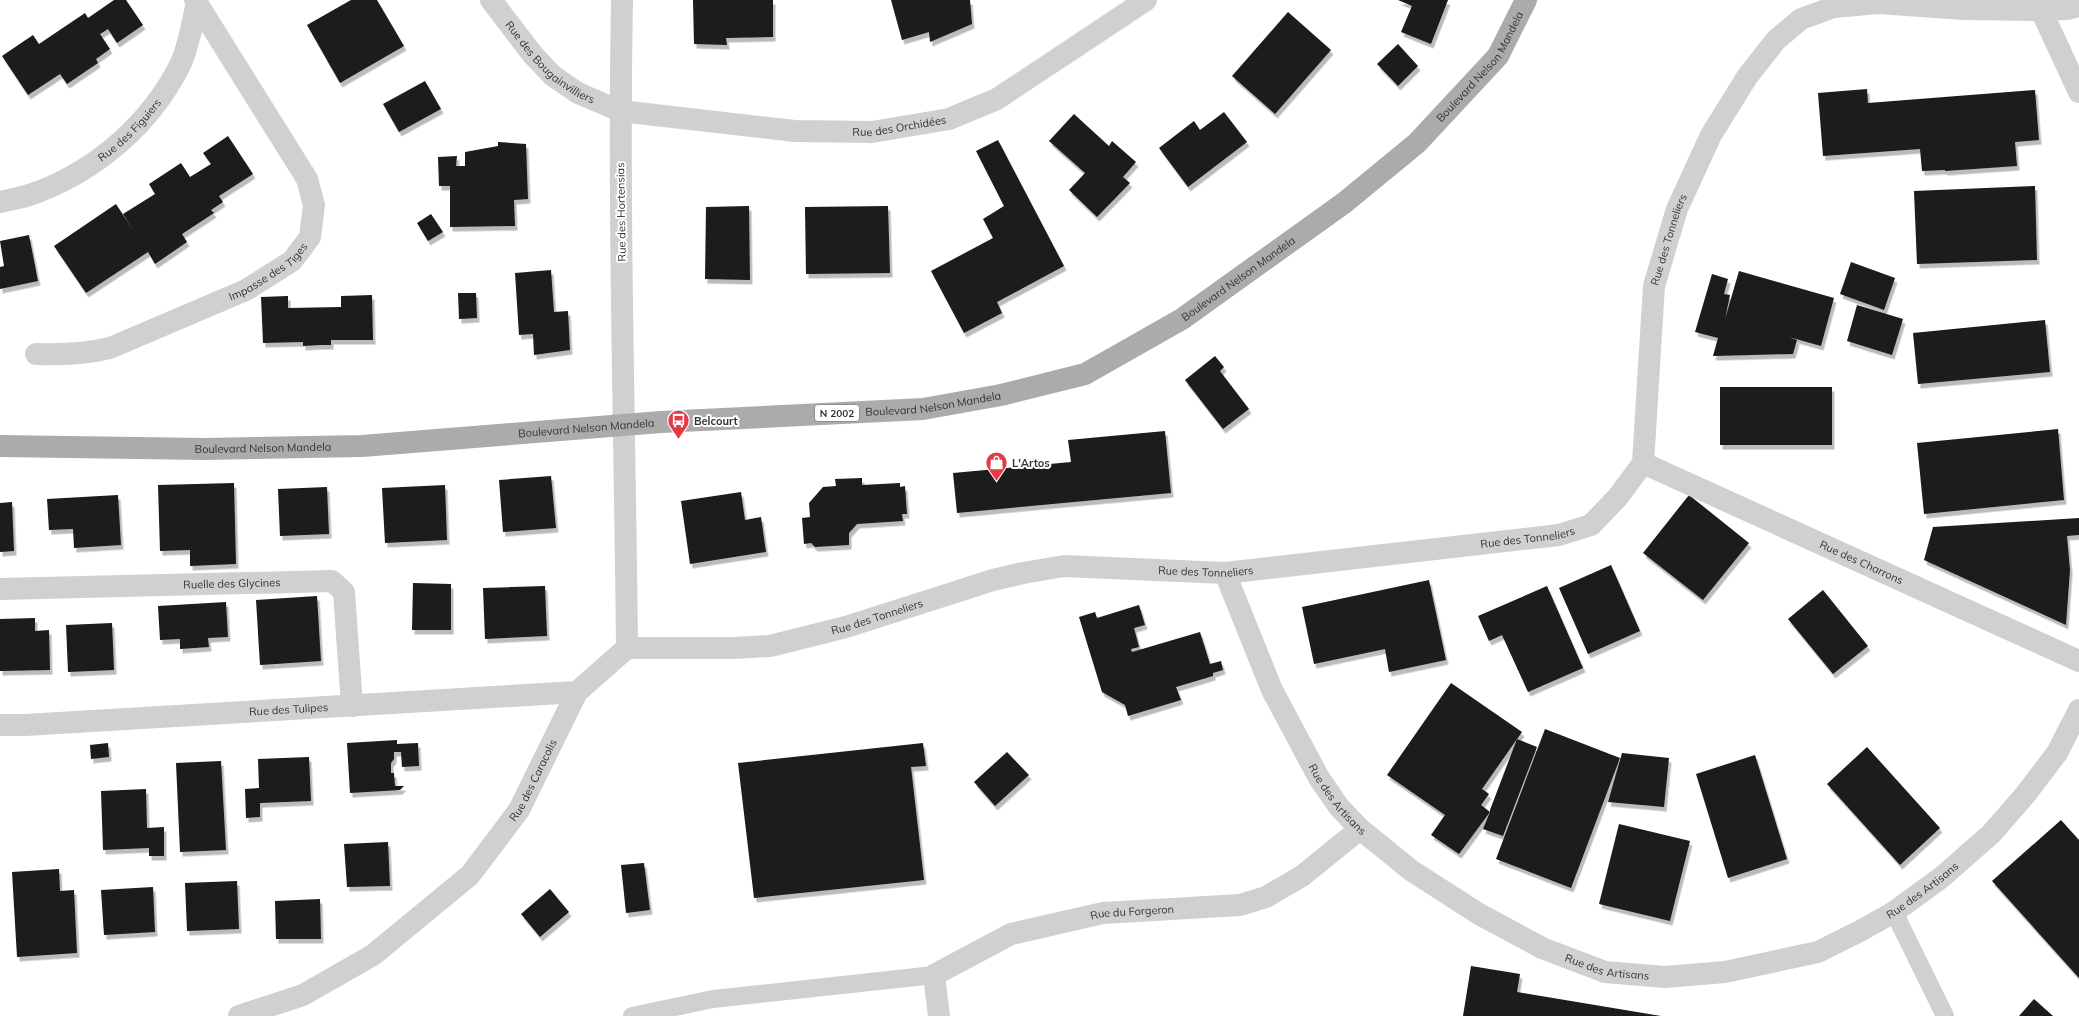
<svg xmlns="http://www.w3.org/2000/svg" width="2079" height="1016" font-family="Mulish,sans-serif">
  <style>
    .building { fill: #1a1a1a; fill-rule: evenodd; filter: url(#shadow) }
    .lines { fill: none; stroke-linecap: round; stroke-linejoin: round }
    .lane { stroke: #d0d0d0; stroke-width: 18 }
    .street { stroke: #d0d0d0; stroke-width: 22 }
    .primary { stroke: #ababab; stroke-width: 22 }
    .labels { text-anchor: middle; stroke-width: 4; stroke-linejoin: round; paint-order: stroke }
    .shield { fill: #fff; stroke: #707070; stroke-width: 1 }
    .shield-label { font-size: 10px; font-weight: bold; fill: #333 }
    .street-label { font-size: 11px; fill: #333; stroke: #fff }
    .poi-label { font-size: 11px; font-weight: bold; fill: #333; stroke: #fff; text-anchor: start }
  </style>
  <defs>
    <filter id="shadow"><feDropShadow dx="2.5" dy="4.5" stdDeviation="0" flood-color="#0004"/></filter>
  </defs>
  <rect width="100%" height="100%" fill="#fff"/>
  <g class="building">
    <polygon points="114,0 126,0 143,25 117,43 108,29 100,34 110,49 96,59 98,63 67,84 60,74 28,95 2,56 33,35 39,44 85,13 88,18"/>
    <polygon points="351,0 377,0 404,46 340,83 307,25"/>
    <polygon points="693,0 773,0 773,37 726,38 727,45 694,44"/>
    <polygon points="891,0 970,0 972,24 930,42 929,32 902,40"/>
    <polygon points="1398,0 1448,0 1431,44 1401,32 1412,6"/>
    <polygon points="1288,12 1331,50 1275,114 1232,76"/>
    <polygon points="1398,44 1418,66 1398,86 1377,64"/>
    <polygon points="425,81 441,109 399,132 383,104"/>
    <polygon points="1867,89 1868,103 2035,90 2039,140 2015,142 2017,166 1945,171 1945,170 1922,171 1920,149 1823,156 1818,93"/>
    <polygon points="1224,112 1247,142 1188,187 1159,148 1194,121 1200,130"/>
    <polygon points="1074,114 1109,146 1112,141 1136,162 1123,177 1130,183 1097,217 1069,190 1085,173 1049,141"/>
    <polygon points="228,136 253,174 219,196 223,202 211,210 214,213 182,234 187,242 155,264 148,252 86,293 54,246 116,204 135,233 123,214 155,194 149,184 181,163 190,177 211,164 203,153"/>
    <polygon points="998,140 1064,266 997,302 1002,313 964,333 931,271 993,238 983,219 1004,206 976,151"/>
    <polygon points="498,142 526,144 528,199 514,200 515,226 450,227 450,186 439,186 438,157 457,156 456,166 465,166 465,152 498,146"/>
    <polygon points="2035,186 2037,260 1917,264 1914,191"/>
    <polygon points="749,206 750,280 705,279 706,207"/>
    <polygon points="888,206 890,273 806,274 805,207"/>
    <polygon points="431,214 443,232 428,241 417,223"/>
    <polygon points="29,235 38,281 0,289 0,267 4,266 0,241"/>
    <polygon points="1851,262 1895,278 1884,310 1840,294"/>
    <polygon points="551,270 554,312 568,311 570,350 534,355 533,334 519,335 515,273"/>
    <polygon points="1739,271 1834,298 1821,346 1789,337 1797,340 1793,354 1713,356 1718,338 1695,332 1712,274 1728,279 1724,294 1730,295 1725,319"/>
    <polygon points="458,293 476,293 477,318 459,319"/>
    <polygon points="372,295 373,340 331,340 331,345 320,345 303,346 303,342 263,343 261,297 288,296 288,308 341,307 341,296"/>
    <polygon points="1857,305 1903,319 1892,355 1847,341"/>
    <polygon points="2045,320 2050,372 1918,384 1913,333"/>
    <polygon points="1215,356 1224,367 1220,371 1249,409 1223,429 1185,380"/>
    <rect x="1720" y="387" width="112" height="58"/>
    <polygon points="2058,429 2064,500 1924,514 1917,443"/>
    <polygon points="1165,431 1171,493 957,513 953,473 1071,462 1068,440"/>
    <polygon points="551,476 556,528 503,532 499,480"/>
    <polygon points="862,478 862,485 900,483 900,487 905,486 907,514 902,514 903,521 857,524 849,533 849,545 815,547 811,543 804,544 802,518 810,517 809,503 823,487 836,486 835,479"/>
    <polygon points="234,483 236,564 190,566 190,550 160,551 158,485"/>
    <polygon points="445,485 447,540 385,543 382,488"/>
    <polygon points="327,487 329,534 280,536 278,489"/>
    <polygon points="741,492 745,520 761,517 766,552 690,564 681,501"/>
    <polygon points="118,495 121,545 74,548 73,529 49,530 47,499"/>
    <polygon points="1689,495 1749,543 1703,600 1643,553"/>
    <polygon points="12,502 14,551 0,552 0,503"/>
    <polygon points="2079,518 2079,535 2067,536 2070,570 2066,625 1924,560 1933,527"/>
    <polygon points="1611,565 1640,631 1588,654 1559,588"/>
    <polygon points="1429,580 1446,660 1389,672 1385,649 1314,664 1302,607"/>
    <polygon points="413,583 451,584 451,630 412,630"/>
    <polygon points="545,586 547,636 485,639 483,588"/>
    <polygon points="1547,586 1583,668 1528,692 1502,635 1489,641 1478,616"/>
    <polygon points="1823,590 1868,646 1833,674 1788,619"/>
    <polygon points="317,596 321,661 260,665 256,600"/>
    <polygon points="226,602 228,637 208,638 209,647 180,649 180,639 160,640 158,606"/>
    <polygon points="1139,605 1145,625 1134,628 1139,647 1131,649 1132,652 1200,632 1210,664 1221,661 1223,670 1213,673 1213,676 1176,687 1181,700 1128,716 1125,705 1102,692 1079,617 1095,612 1097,618"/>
    <polygon points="35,618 35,631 49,630 50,670 0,671 0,619"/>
    <polygon points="112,623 114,670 68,672 66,625"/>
    <path d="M 1451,683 L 1522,732 L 1517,739 L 1537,747 L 1503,836 L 1483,829 L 1490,812 L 1459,854 L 1431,835 L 1445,815 L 1387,775 ZM 1517,739 L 1490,810 L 1490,812 L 1481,805 L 1489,794 L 1482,789 Z"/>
    <polygon points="1545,729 1620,758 1571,888 1496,859"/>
    <polygon points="397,740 397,744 418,743 419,766 402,767 401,752 394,752 394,759 391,763 391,773 394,773 395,786 404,786 400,790 350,793 347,743"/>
    <polygon points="108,743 109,757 91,759 90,745"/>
    <polygon points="923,743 926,766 911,767 924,880 754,898 738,763"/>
    <polygon points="1867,747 1940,828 1900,865 1827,784"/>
    <polygon points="1007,752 1029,775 995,806 974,782"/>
    <polygon points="1622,753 1669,758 1664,807 1608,802"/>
    <polygon points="1755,755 1787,859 1728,878 1696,774"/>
    <polygon points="309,757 311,801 260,803 260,817 246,818 245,789 259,788 258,759"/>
    <polygon points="221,761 226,850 180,852 176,763"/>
    <polygon points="146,789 147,828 164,827 164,856 149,856 149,848 103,850 101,791"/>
    <polygon points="2061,820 2079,840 2079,978 1992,881"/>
    <polygon points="1619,824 1690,841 1670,921 1599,904"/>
    <polygon points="388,842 390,886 347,887 344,844"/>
    <polygon points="644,863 650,910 626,913 621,865"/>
    <polygon points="59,869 60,891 74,890 77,953 17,957 12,872"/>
    <polygon points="237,881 239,929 187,931 185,883"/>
    <polygon points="153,887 155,932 104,935 101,890"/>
    <polygon points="550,889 569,912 540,937 521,914"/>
    <polygon points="320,899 321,939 276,939 275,901"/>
    <polygon points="1471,966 1520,974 1517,992 1661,1016 1463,1016"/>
    <polygon points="2034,999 2053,1016 2019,1016"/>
  </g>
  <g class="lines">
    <g class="lane">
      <polyline points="1894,912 1945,1016"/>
      <polyline points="632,1016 713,999 934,975"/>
    </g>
    <g class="street">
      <path id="s1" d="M 491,0 L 533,55 L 553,76 L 578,93 L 620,111 L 795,131 L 872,132 L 949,119 L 997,99 L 1146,0"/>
      <polyline points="2041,10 2079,92"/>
      <path id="s2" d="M 0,202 C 13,199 26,197 38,192 C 98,169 151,123 180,65 C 189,47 192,23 197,3 L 195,0"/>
      <path id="s3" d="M 36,354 C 62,355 85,354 110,348 L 246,290 L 292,261 L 310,237 L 314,205 L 307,179 L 197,3"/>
      <path id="s4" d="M 1643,463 L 2079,661"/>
      <path id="s5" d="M 1225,573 L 1272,690 L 1319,778 L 1339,807 L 1360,829 L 1412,871 L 1479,914 L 1542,948 L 1605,972 L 1665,977 L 1725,972 L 1818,952 L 1860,931 L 1894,912 L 1942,877 L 1991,834 L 2025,795 L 2057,753 L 2079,710"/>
      <path id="s6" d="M 0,589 L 332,581 L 344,592 L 352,706"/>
      <path id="s7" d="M 627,648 L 734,648 L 770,646 L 846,627 L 993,580 L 1023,573 L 1064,566 L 1225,573 L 1559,535 L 1591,525 L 1618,497 L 1643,463 L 1654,286 L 1677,209 L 1711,135 L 1747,77 L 1776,40 L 1801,19 L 1834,7 L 1878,3 L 1964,9 L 2041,10 L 2067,9 L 2079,6"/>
      <path id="s8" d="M 0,725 L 25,725 L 577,692"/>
      <path id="s9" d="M 239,1016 L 303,995 L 373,955 L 470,875 L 519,810 L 577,692 L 627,648 C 625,432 618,216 622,0"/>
      <path id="s10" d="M 939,1016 L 934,975 L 1011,934 L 1103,913 L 1240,905 L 1266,897 L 1302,876 L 1360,829"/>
    </g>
    <path class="primary" id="s11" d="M 0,446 L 205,449 L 362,446 L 661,422 L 923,409 L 1001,395 L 1085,374 L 1182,319 L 1344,203 L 1417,143 L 1498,56 L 1526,0"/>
  </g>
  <defs>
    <symbol id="bus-pin" viewBox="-11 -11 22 30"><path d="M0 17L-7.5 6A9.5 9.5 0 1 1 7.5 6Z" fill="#e63946" stroke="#fff"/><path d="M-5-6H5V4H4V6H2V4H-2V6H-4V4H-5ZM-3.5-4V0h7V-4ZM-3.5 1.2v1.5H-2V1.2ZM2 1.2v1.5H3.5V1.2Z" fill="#fff"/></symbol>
    <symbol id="shop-pin" viewBox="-11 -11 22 30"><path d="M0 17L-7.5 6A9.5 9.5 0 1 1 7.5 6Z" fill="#e63946" stroke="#fff"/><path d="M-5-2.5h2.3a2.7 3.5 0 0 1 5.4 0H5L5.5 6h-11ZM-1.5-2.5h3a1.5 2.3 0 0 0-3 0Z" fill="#fff"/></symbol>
  </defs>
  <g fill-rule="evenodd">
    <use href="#bus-pin" x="666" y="408" width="25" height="34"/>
    <use href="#shop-pin" x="984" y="450" width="25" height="34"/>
  </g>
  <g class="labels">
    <rect class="shield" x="815" y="405" width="44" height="16" rx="3"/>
    <g class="shield-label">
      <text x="837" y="417">N 2002</text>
    </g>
    <g class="street-label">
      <text dy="4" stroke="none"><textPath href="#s1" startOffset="87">Rue des Bougainvilliers</textPath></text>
      <text dy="4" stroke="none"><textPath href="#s11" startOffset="1595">Boulevard Nelson Mandela</textPath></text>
      <text dy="4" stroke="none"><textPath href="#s1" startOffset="455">Rue des Orchidées</textPath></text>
      <text dy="4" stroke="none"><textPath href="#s2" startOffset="151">Rue des Figuiers</textPath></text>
      <text transform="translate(621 212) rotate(-91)" y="4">Rue des Hortensias</text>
      <text dy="4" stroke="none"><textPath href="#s7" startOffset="1286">Rue des Tonneliers</textPath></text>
      <text dy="4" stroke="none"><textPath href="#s3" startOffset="251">Impasse des Tiges</textPath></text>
      <text dy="4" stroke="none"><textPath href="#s11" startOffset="1271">Boulevard Nelson Mandela</textPath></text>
      <text dy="4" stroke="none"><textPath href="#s11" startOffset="935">Boulevard Nelson Mandela</textPath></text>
      <text dy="4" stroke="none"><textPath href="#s11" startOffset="587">Boulevard Nelson Mandela</textPath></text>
      <text dy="4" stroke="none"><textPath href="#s11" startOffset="263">Boulevard Nelson Mandela</textPath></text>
      <text dy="4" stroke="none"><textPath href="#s7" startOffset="914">Rue des Tonneliers</textPath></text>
      <text dy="4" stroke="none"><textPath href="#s4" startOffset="240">Rue des Charrons</textPath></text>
      <text dy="4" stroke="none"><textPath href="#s7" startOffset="590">Rue des Tonneliers</textPath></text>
      <text dy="4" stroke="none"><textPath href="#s6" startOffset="232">Ruelle des Glycines</textPath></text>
      <text dy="4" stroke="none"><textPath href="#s7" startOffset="254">Rue des Tonneliers</textPath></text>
      <text dy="4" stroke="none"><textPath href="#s8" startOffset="289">Rue des Tulipes</textPath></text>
      <text dy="4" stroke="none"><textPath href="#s9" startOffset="388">Rue des Caracolis</textPath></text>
      <text dy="4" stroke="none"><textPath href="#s5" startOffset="254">Rue des Artisans</textPath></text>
      <text dy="4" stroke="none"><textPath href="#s5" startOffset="914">Rue des Artisans</textPath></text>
      <text dy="4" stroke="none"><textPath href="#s10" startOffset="252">Rue du Forgeron</textPath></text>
      <text dy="4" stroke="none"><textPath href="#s5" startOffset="578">Rue des Artisans</textPath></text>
    </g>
    <g class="poi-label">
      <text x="694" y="425">Belcourt</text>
      <text x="1012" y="467">L'Artos</text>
    </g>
  </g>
</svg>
